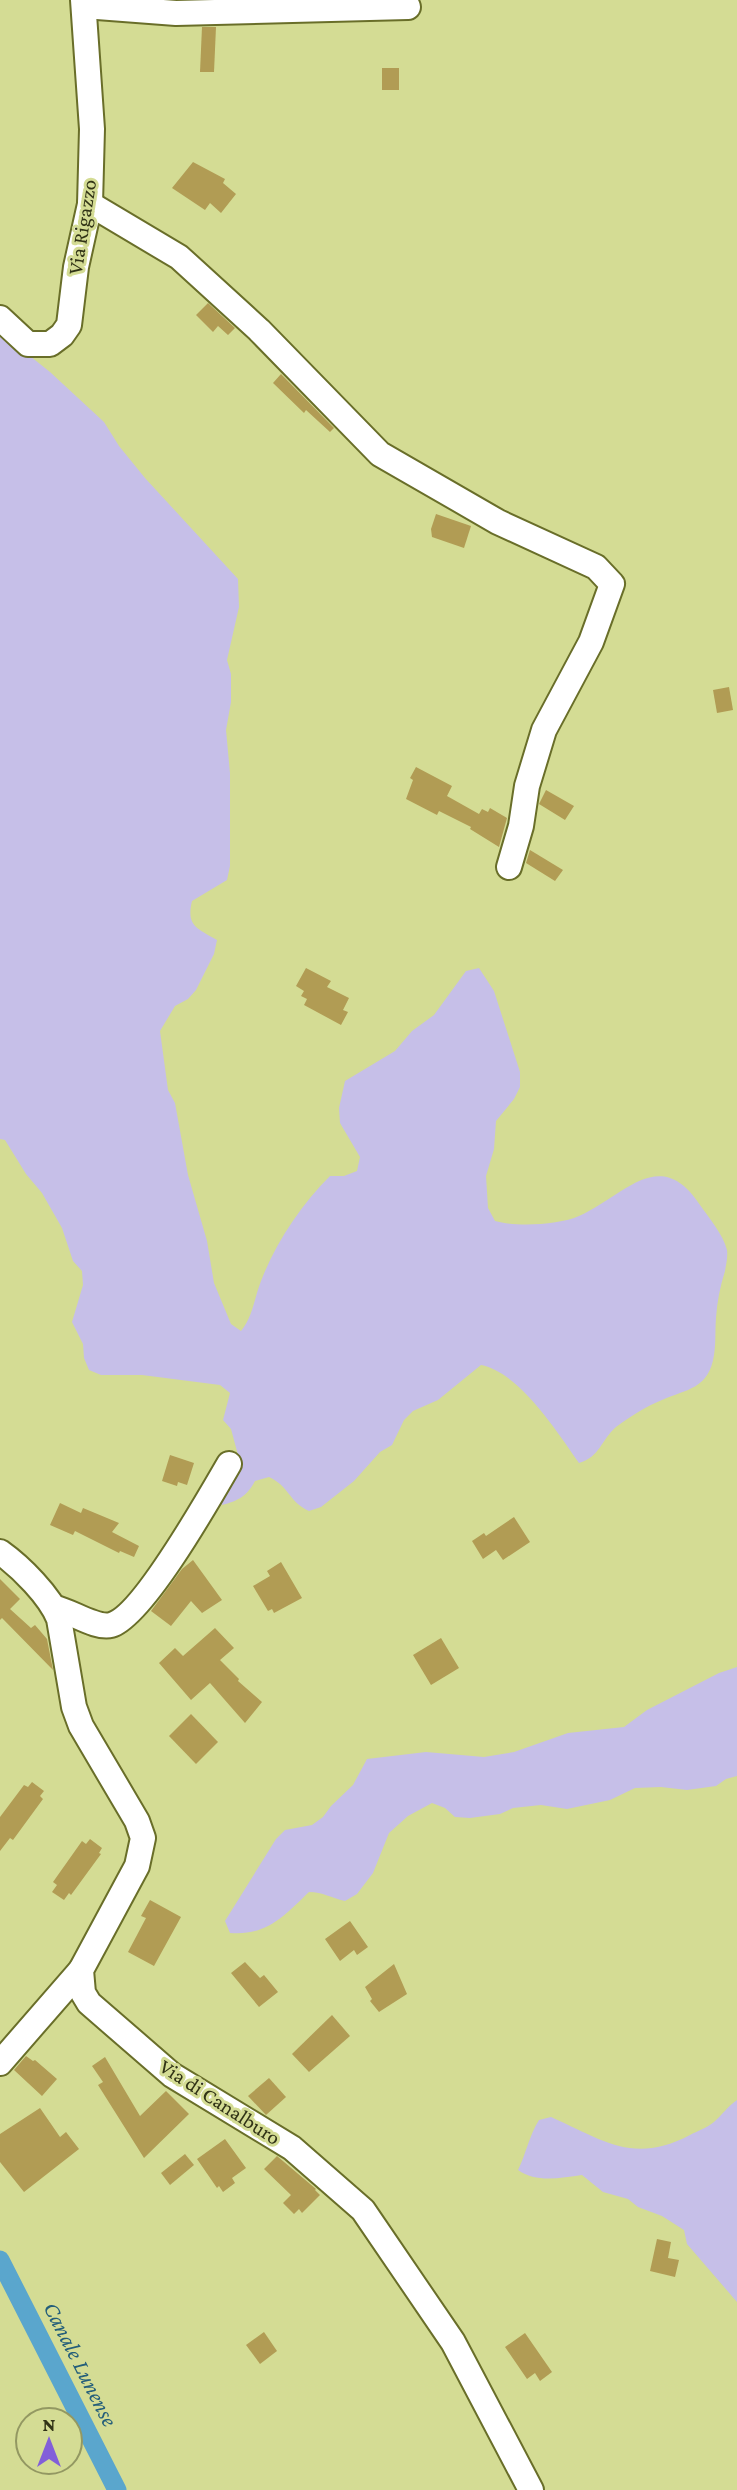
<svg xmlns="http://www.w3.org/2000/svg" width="737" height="2490" font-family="'Crimson Pro',serif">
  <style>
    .green { fill: #c6bfe8 }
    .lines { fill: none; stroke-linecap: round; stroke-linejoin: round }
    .canal { stroke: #5aa6cd; stroke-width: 19 }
    .building { fill: #b19c54 }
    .minor-casing { stroke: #696e29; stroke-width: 28 }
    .minor { stroke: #fff; stroke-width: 24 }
    .labels { text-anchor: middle; stroke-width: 6; stroke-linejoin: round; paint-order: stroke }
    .street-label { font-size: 21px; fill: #313316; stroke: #d4dc94 }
    .water-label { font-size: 23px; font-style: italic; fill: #245e7a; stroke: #d4dc94 }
  </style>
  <rect width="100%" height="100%" fill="#d4dc94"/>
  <g class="green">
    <path d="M 0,332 L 50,372 L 104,422 L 119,446 L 145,478 L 238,579 L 239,607 L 227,660 L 231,674 L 231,702 L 226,730 L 230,773 L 230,866 L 227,880 L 192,901 C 186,926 197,928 217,940 L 214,954 L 196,990 L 188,999 L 175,1006 L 160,1031 L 168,1090 L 175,1103 L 188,1175 L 207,1241 L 214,1283 L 231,1324 L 241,1331 C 253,1316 254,1299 261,1281 C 276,1242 301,1205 330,1176 L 344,1176 L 357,1171 L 360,1157 L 340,1123 L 339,1108 L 345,1081 L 395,1051 L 412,1031 L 434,1015 L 466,971 L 479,968 L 494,991 L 520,1072 L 520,1087 L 514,1099 L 496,1121 L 494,1149 L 486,1176 L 488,1208 L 495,1221 C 516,1227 559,1225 579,1216 C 624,1196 660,1144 700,1205 C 709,1218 723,1234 727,1250 C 728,1257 726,1265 725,1271 C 720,1287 717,1302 716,1318 C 715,1331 716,1343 714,1355 C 709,1389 687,1389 662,1400 C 647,1406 629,1417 616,1427 C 601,1440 600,1457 579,1463 C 558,1433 519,1372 481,1365 L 438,1400 L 413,1411 L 404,1420 L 392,1445 L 380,1452 L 354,1481 L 321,1507 L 309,1511 C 289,1502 289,1486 269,1477 L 255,1481 C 247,1496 238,1501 222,1505 L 217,1492 L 238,1455 L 231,1429 L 223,1420 L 230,1393 L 220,1385 L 142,1375 L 101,1375 L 89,1370 L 84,1358 L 83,1344 L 72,1322 L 83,1285 L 82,1271 L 73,1261 L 62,1228 L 42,1193 L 26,1174 L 5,1140 L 0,1139 Z"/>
    <path d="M 737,1667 L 737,1776 L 726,1779 L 716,1786 L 687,1790 L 661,1787 L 635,1788 L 610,1800 L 567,1809 L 541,1805 L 513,1808 L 500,1814 L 470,1818 L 455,1817 L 445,1808 L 432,1803 L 408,1816 L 389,1833 L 373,1873 L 357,1894 L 345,1901 C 331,1898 323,1892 309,1892 C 284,1916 267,1936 230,1933 L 225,1921 L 276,1839 L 285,1830 L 312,1825 L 323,1817 L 331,1806 L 353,1785 L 367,1759 L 426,1752 L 484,1757 L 514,1752 L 568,1733 L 624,1727 L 647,1710 L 719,1673 Z"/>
    <path d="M 737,2100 L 737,2302 L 687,2244 L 684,2230 L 662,2216 L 638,2207 L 628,2199 L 603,2192 L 582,2175 C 560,2178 536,2183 518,2170 C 526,2154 529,2136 539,2120 L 551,2117 C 603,2140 633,2165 690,2135 C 697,2131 707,2128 714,2122 C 722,2115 728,2106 737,2100 Z"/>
  </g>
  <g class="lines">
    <polyline class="canal" points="0,2260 117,2490"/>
  </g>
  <g class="building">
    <polygon points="202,27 216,27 214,72 200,72"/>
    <rect x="382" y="68" width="17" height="22"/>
    <polygon points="193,162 225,179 223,183 236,194 221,213 210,203 205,210 172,188"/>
    <polygon points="208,303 235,328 228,335 218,326 213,332 196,315"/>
    <polygon points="281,374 334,428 330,432 306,410 304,413 273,383"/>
    <polygon points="436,514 471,526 464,548 432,537 431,529"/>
    <polygon points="729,687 733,710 717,713 713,690"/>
    <polygon points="416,767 452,786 447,796 479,814 482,809 488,812 490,808 507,818 499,847 470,829 471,827 439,811 437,815 406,799 413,780 410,778"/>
    <polygon points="546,790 574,806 565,820 539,804"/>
    <polygon points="530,850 563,870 555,881 526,863"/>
    <polygon points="306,968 331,981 327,987 349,998 343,1010 348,1012 341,1025 304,1005 307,999 301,996 304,991 296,986"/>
    <polygon points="170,1455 194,1463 187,1485 178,1482 177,1486 162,1481"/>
    <polygon points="60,1503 81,1513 83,1508 119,1523 112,1532 139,1546 134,1557 120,1551 119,1553 75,1531 73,1535 50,1525"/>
    <polygon points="514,1517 530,1542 503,1560 496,1550 483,1559 472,1541 484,1533 486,1536"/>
    <polygon points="193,1560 222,1600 202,1613 191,1601 171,1626 151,1611 182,1569"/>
    <polygon points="281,1562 302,1598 274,1613 272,1609 268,1611 253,1586 270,1576 267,1571"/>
    <polygon points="0,1579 20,1599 10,1609 31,1628 35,1625 47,1639 53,1670 2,1618 0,1620"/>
    <polygon points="215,1628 234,1648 220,1660 239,1679 238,1681 262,1702 245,1723 210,1683 191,1700 159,1663 175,1648 183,1656"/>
    <polygon points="441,1638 459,1668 431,1685 413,1655"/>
    <polygon points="191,1714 218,1742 196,1764 169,1736"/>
    <polygon points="32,1782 44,1791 40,1796 43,1799 13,1840 10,1838 0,1851 0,1817 24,1785 28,1787"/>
    <polygon points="90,1839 102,1848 99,1853 101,1854 71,1895 69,1893 64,1900 52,1892 57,1885 53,1882 82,1841 86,1844"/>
    <polygon points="150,1900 181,1917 154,1966 128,1952 146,1918 141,1916"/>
    <polygon points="350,1921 368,1947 357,1955 354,1950 340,1961 325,1939"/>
    <polygon points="245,1962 260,1978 264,1975 278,1992 259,2007 231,1973"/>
    <polygon points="394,1964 407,1994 379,2012 370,2001 372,1999 365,1987"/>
    <polygon points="332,2015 350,2036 309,2072 292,2054"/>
    <polygon points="26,2056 33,2061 35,2060 57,2079 42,2096 14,2070"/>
    <polygon points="105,2057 140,2116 166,2091 189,2114 144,2158 98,2085 103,2082 92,2066"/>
    <polygon points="269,2078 286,2097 266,2115 248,2096"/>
    <polygon points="40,2108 60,2137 66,2132 79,2149 24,2192 0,2162 0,2134"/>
    <polygon points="225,2139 246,2168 232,2178 235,2183 223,2192 219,2186 217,2188 197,2159"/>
    <polygon points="185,2154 194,2165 170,2185 161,2173"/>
    <polygon points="277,2156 316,2189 315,2190 320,2195 302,2213 299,2209 294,2214 283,2203 291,2195 264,2169"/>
    <polygon points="657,2239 671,2242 668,2258 679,2260 675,2277 650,2271"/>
    <polygon points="264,2332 277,2351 260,2364 246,2345"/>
    <polygon points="525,2333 552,2372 540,2381 535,2373 527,2379 505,2347"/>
  </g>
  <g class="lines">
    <defs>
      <g id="minor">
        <polyline points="84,6 176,13 408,7 405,0"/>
        <polyline points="90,204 179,257 259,330 380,454 498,522 596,567 612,584 591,642 544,730 527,786 521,826 509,867"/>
        <polyline points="0,318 28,344 50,344 62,335 69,325 76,267 90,204 92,129 83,0"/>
        <path d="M 0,1552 C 21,1567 50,1596 59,1619 L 74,1707 L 81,1726 L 137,1821 L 143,1838 L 137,1866 L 81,1970 L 83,1993 L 89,2003 L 172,2075 L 292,2148 L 363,2210 L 453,2342 L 531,2490"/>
        <path d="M 55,1608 C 71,1611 96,1629 111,1625 C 142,1617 211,1495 229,1464"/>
        <polyline points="0,2063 81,1970"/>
      </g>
    </defs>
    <use href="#minor" class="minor-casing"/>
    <use href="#minor" class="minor"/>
  </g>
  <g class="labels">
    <g class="street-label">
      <text transform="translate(82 227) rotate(-81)" y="7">Via Rigazzo</text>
      <text transform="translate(220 2102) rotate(33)" y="7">Via di Canalburo</text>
    </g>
    <g class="water-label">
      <text transform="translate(81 2364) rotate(63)" y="8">Canale Lunense</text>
    </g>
  </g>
  <g transform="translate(49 2441)"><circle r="33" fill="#d4dc94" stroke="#939862" stroke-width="2"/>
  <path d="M0-5L12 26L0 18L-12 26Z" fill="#825fd9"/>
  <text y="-10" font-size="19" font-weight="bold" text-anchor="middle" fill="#313316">N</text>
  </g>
</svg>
